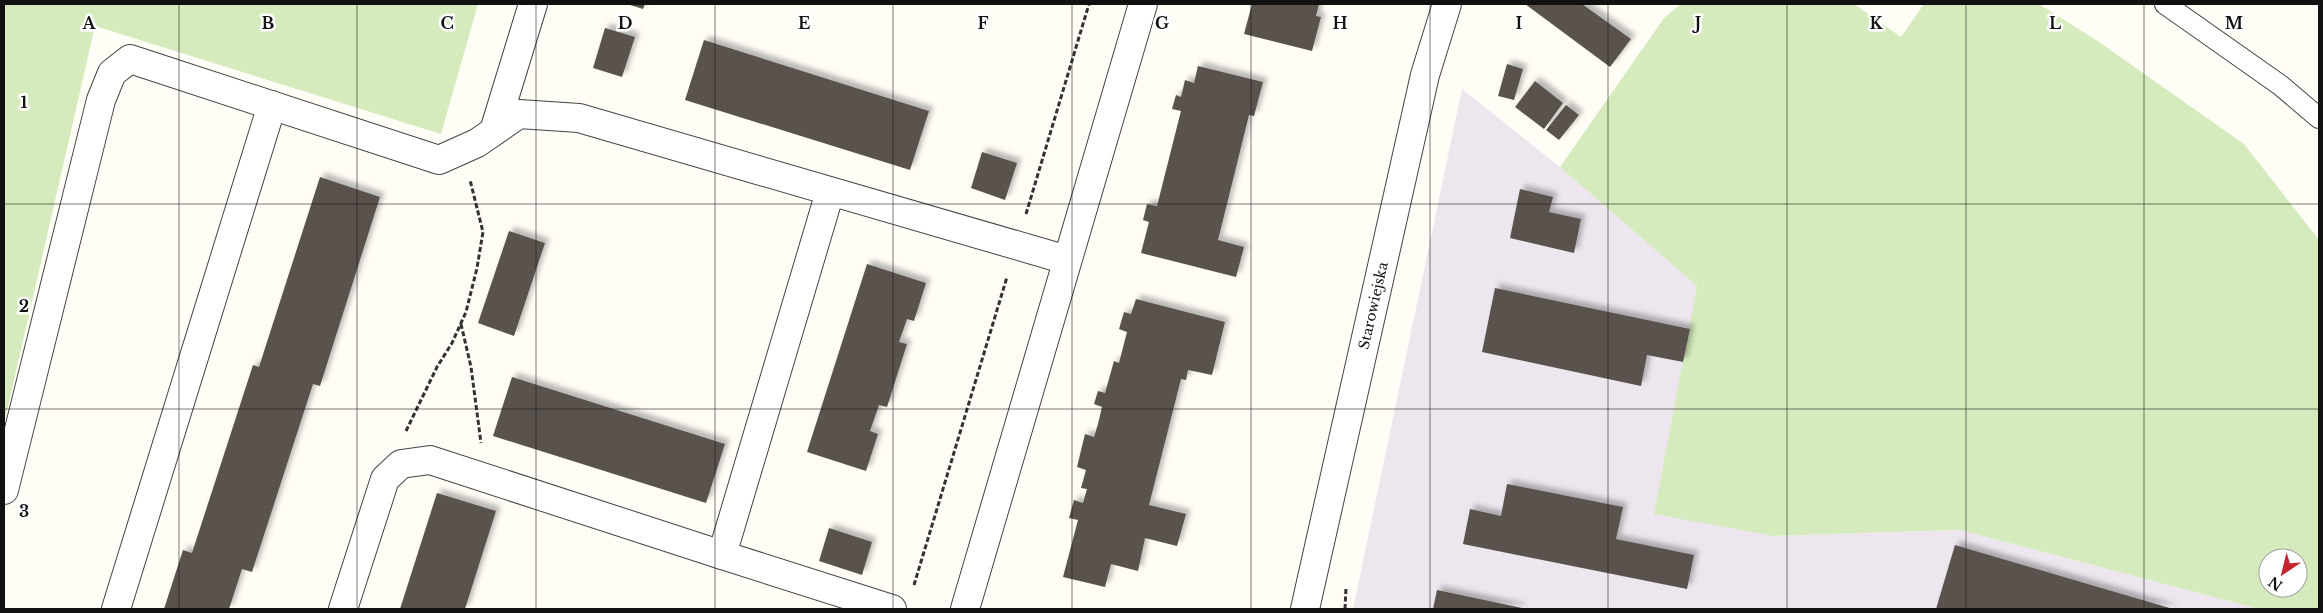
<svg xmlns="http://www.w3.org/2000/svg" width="2323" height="613" font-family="'Libre Baskerville',serif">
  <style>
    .industrial { fill: #eee6ef }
    .green { fill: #d5ebbd; fill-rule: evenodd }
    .building { fill: #5a524d; filter: url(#shadow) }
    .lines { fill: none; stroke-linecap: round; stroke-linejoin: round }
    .lane-casing { stroke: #444; stroke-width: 22 }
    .street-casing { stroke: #444; stroke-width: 30 }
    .path { stroke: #333; stroke-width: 3; stroke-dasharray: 5 2.5; stroke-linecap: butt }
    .lane { stroke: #fff; stroke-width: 20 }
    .street { stroke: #fff; stroke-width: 28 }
    .grid { fill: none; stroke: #111; stroke-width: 1; stroke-opacity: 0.55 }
    .labels { text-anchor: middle; stroke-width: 5; stroke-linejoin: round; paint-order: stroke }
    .street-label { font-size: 14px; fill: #111; stroke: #fff }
    .grid-label { font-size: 16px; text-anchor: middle; font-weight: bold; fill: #111; stroke: #fff; stroke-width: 5; stroke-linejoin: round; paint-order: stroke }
  </style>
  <defs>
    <filter id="shadow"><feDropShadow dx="4.5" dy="-4.5" stdDeviation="2.5" flood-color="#0004"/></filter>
  </defs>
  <rect width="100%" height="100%" fill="#fffdf5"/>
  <polygon class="industrial" points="1462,89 1560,167 1697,285 1690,329 1774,536 1960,530 2259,609 1353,609"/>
  <g class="green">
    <polygon points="4,4 478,4 441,134 95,26 4,424"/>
    <path d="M 1681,4 L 1854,4 L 1901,37 L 1924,4 L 2039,4 L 2099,42 L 2244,144 L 2319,240 L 2319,609 L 2259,609 L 1960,530 L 1774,536 L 1654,514 L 1697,286 L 1560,167 L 1664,18 ZM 2268,558 L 2298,558 L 2298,588 L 2268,588 Z"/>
  </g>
  <g class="building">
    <polygon points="627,4 645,4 643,9"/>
    <polygon points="1252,4 1319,4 1316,16 1321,17 1312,51 1244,34"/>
    <polygon points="1525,4 1582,4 1631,39 1610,67"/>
    <polygon points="605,28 635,37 622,77 593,68"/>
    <polygon points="704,40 929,111 910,170 685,100"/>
    <polygon points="1507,64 1523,69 1514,100 1498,96"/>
    <polygon points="1198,66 1263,82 1254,116 1249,115 1218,240 1244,247 1236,277 1141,253 1149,222 1143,220 1147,204 1157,206 1181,111 1172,109 1176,95 1181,97 1185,80 1194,83"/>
    <polygon points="1535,81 1563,103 1544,129 1515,107"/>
    <polygon points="1566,105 1579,115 1559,140 1546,130"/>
    <polygon points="982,152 1017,163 1005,200 971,188"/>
    <polygon points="320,177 380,197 320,386 313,384 252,572 242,569 229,609 164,609 183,550 192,553 253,365 259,367"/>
    <polygon points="1520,189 1553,197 1549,212 1581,219 1574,253 1510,238"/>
    <polygon points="509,231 545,243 514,336 478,323"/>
    <polygon points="867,264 926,283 914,321 907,319 899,342 907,344 887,407 879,405 870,431 878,434 866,471 807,452"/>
    <polygon points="1495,288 1690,329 1683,362 1647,355 1641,386 1482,352"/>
    <polygon points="1136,299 1225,322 1212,375 1188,370 1186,380 1181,379 1149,505 1186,514 1177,546 1145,538 1138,571 1111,564 1105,587 1063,577 1078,520 1069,518 1074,500 1083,503 1087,489 1081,488 1086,470 1077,467 1085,434 1094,437 1098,424 1102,407 1094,404 1098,391 1105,393 1114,361 1119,363 1127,332 1119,329 1124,312 1131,314"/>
    <polygon points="512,377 725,444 706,503 493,436"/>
    <polygon points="1507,484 1623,507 1616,539 1694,555 1687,589 1463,544 1470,509 1501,516"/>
    <polygon points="437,493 496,511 465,609 400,609"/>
    <polygon points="829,528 872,542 862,575 819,561"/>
    <polygon points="1955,545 2173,609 1936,609"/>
    <polygon points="1437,590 1522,608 1522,609 1433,609"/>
  </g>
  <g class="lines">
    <defs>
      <polyline id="lane" points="2165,4 2280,85 2319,118"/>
      <g id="street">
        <polyline points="494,131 533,4"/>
        <polyline points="830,192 722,555 892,609"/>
        <polyline points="4,490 101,100 112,73 130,59 439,160 477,143 519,114 579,118 1067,260"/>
        <polyline points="116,609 272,105"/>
        <polyline points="343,609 385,479 401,464 430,460 722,555"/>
        <polyline points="965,609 1143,4"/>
        <path id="s1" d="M 1305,609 L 1425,75 L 1447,4"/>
      </g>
    </defs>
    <use href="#lane" class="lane-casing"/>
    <use href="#street" class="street-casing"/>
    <g class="path">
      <polyline points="1026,214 1089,4"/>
      <polyline points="461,324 471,367 481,443"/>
      <polyline points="406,431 437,367 452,343 466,312 477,268 483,232 470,180"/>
      <polyline points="914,585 1007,277"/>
      <polyline points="1345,609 1346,587"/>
    </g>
    <use href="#lane" class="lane"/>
    <use href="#street" class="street"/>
  </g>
  <path class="grid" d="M 179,4 L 179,609M 357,4 L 357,609M 536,4 L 536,609M 715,4 L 715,609M 893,4 L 893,609M 1072,4 L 1072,609M 1251,4 L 1251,609M 1430,4 L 1430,609M 1608,4 L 1608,609M 1787,4 L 1787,609M 1966,4 L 1966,609M 2144,4 L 2144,609M 4,204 L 2319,204M 4,409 L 2319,409"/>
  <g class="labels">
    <g class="street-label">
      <text dy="5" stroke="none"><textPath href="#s1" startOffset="311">Starowiejska</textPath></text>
    </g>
  </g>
  <g class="grid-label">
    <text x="89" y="29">A</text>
    <text x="268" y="29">B</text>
    <text x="447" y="29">C</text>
    <text x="625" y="29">D</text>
    <text x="804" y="29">E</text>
    <text x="983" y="29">F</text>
    <text x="1162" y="29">G</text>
    <text x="1340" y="29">H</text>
    <text x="1519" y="29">I</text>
    <text x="1698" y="29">J</text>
    <text x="1876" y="29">K</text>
    <text x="2055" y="29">L</text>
    <text x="2234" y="29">M</text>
    <text x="24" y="108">1</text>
    <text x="24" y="312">2</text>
    <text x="24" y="517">3</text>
  </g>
  <rect width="2323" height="613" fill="none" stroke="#111111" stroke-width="10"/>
  <g transform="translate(2283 573) rotate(215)"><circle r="24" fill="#ffffff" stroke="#a0a0a0"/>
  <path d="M0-4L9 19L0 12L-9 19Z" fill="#c4262e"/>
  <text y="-8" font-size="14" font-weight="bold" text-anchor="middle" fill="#111111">N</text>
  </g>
</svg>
